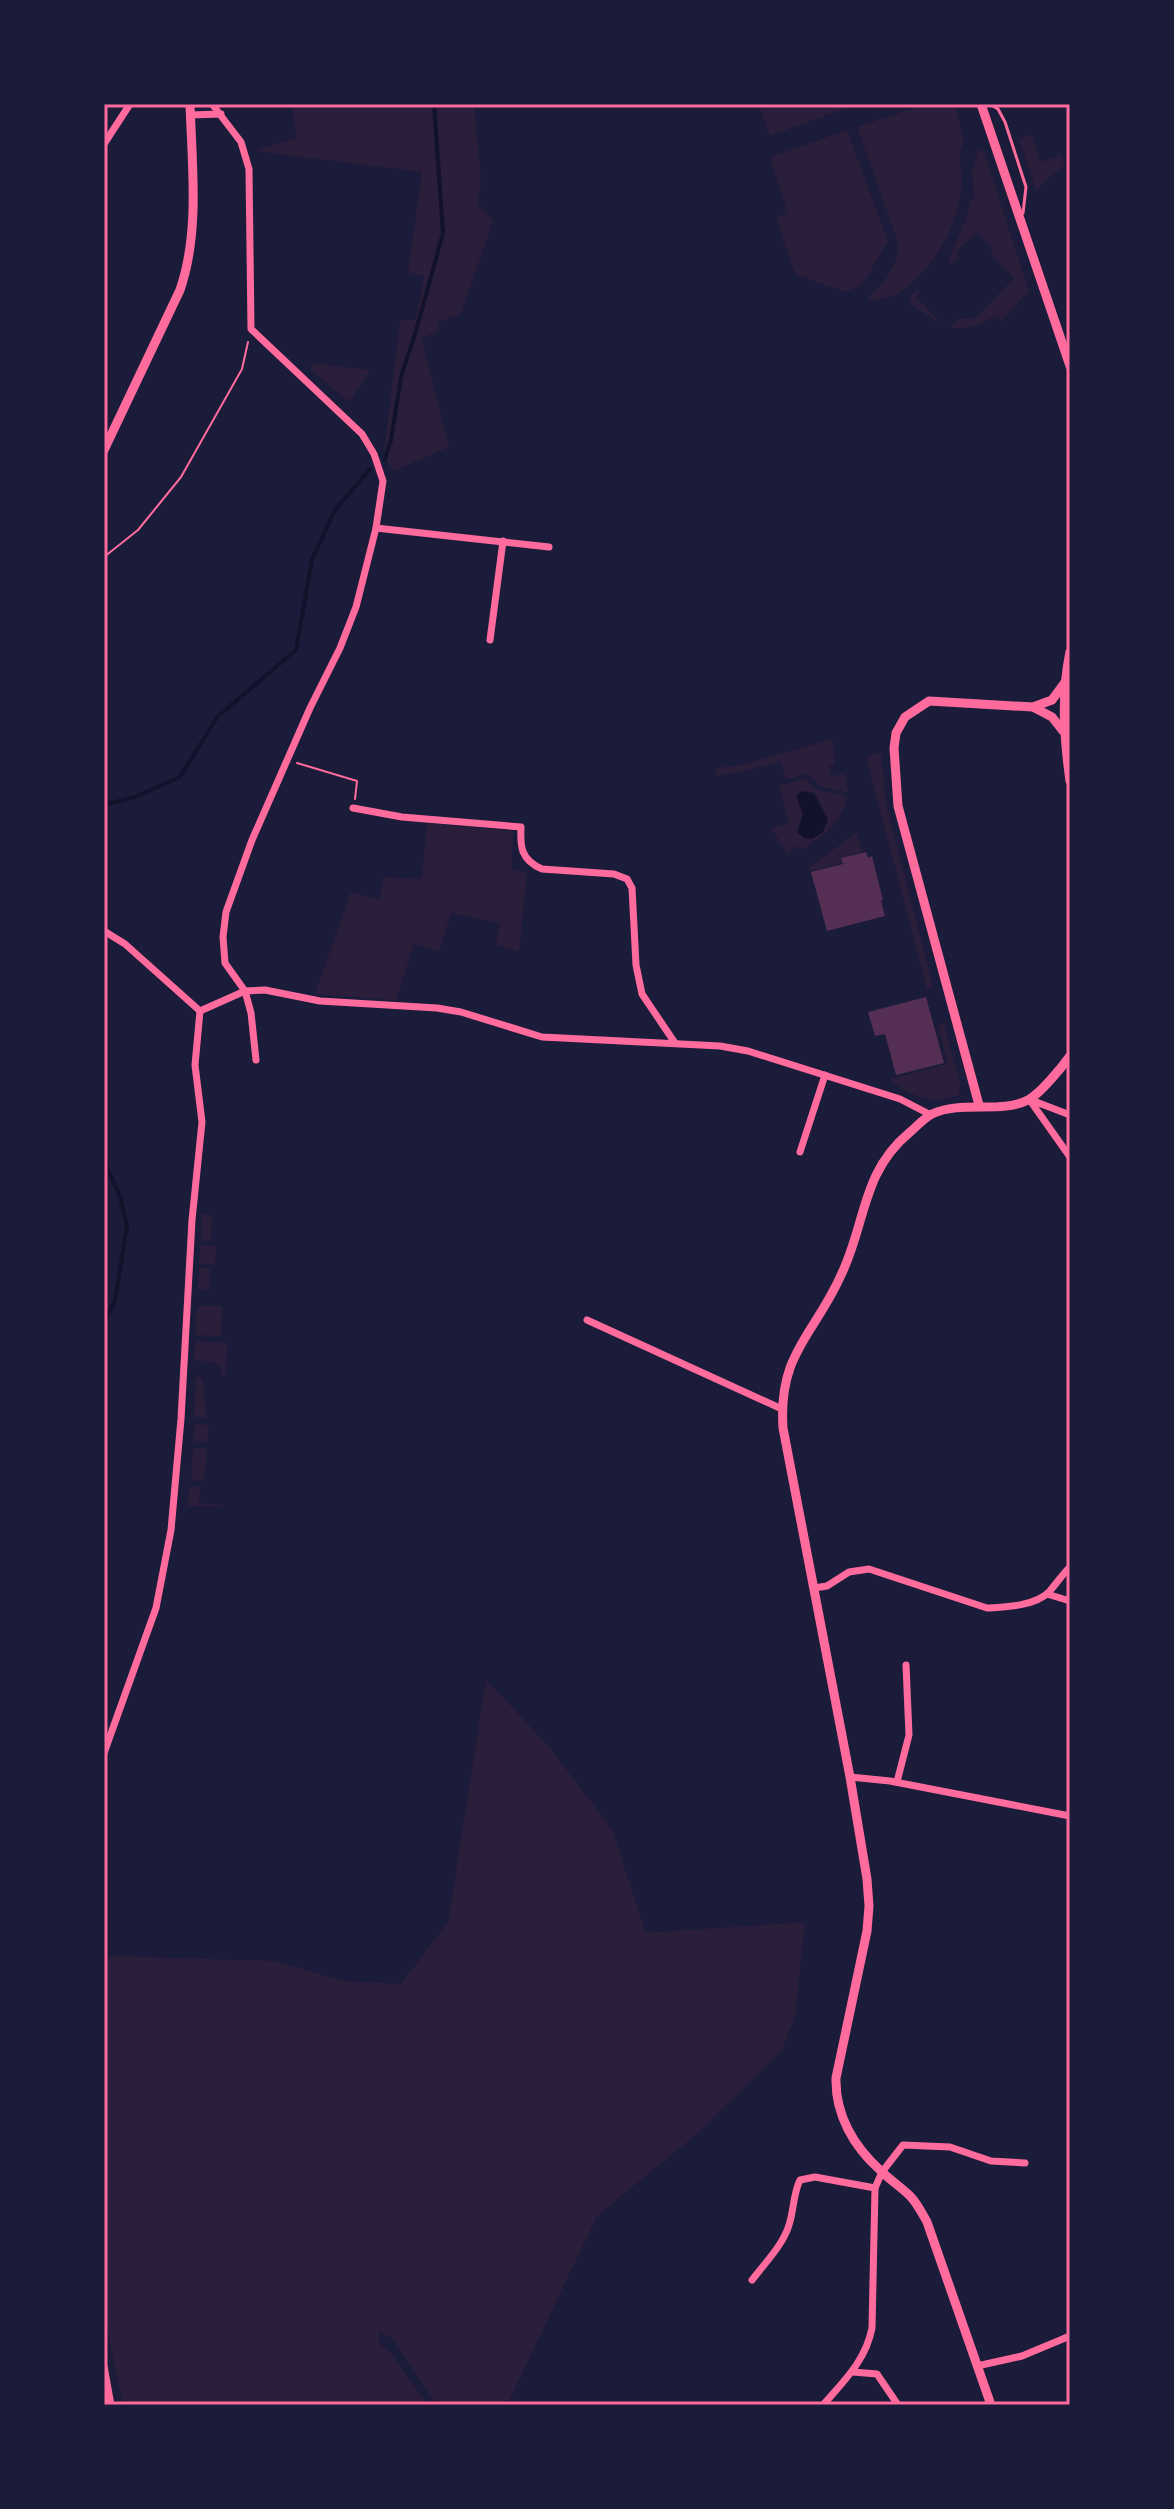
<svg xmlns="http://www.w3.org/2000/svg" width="1174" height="2509" font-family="Cabin,sans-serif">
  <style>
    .green { fill: #2a1e3b }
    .water { fill: #12122b }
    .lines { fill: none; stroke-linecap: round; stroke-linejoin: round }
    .stream { stroke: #12122b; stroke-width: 4 }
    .building { fill: #542f53 }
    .path { stroke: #ff6b9d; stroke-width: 2 }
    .service { stroke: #ff6b9d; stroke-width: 3 }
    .minor { stroke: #ff6b9d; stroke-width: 7 }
    .tertiary { stroke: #ff6b9d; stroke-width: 9 }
    .neatline { fill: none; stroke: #ff6b9d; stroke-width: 3 }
  </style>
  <rect width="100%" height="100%" fill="#1b1b3a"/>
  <g class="green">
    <polygon points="292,104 474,104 481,179 478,204 493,221 461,314 437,323 439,331 421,338 449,447 393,471 384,455 400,320 416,320 424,276 408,272 422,172 254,151 296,138"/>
    <polygon points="758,104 858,104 770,136"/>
    <path d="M 927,104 L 955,104 L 964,143 C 955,159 963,168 962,185 C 959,226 932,273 896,295 C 888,299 875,299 866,301 C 884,281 897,271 898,242 L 857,127 Z"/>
    <polygon points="847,130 888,241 862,285 845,292 795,274 776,218 788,213 771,162 771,157"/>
    <polygon points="1031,134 1041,162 1061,155 1065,164 1036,190 1019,139"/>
    <path d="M 983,149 L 1029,291 L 1001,321 L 995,316 C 980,324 968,331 950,327 L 959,319 L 974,319 L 1014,278 L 990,253 L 994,249 L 977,232 L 955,253 L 959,257 L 951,264 L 948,261 L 966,219 L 971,200 L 974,199 L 972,170 L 978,152 Z"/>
    <polygon points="918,290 920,292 916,296 941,324 911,304 910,296"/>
    <polygon points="312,363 370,370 349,402 311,370"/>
    <polygon points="833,739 835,764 829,766 832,776 845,773 848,792 822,787 807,774 786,779 781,761 828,748 742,772 717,776 716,768 741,765"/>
    <polygon points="881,753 886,803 933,987 927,989 866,757"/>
    <path d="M 806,778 L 814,789 L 847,796 C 843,824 823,835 802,850 L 795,846 L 788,855 L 771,828 L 789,823 L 779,786 Z"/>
    <polygon points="427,823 513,831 512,869 527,873 519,952 496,945 500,923 451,913 439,952 414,944 396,1000 315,994 351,892 380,899 383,877 422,879"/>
    <polygon points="857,833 862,852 841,858 842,863 811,871 810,866"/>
    <path d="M 944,1024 L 960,1083 L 959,1095 C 933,1106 909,1096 889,1079 L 948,1064 L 938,1026 Z"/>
    <polygon points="202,1214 212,1215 211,1241 201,1241"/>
    <polygon points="200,1246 216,1246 215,1265 199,1264"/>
    <polygon points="199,1268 210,1268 209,1291 198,1289"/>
    <polygon points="199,1306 222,1306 221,1336 195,1335 197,1308"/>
    <polygon points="195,1341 227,1343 226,1375 221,1375 221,1368 213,1362 194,1360"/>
    <polygon points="196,1377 203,1378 206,1418 194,1417"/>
    <polygon points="195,1424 209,1425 207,1442 193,1441"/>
    <polygon points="193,1448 207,1449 204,1481 191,1480"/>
    <polygon points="189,1486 200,1487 199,1503 223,1505 222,1507 188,1506"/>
    <polygon points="486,1680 546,1743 612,1829 646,1933 805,1922 795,2018 781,2051 698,2133 597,2216 507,2405 437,2405 393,2339 379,2331 379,2343 390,2352 428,2405 123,2405 104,2315 104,1959 115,1956 275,1961 344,1981 401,1984 448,1922"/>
  </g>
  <polygon class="water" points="801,791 814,793 828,819 823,832 812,839 804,838 797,832 803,814 796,796"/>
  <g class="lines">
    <g class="stream">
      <polyline points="385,459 391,440 401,377 416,331 443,233 434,104"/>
      <polyline points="104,805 135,797 180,777 218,716 296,650 312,560 335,510 370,469"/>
      <polyline points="104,1161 120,1196 127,1226 115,1301 104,1322"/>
    </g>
  </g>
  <g class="building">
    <polygon points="866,852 868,858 872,856 883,900 881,901 885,916 827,931 811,872 843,864 841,858"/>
    <polygon points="926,997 944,1063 896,1075 885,1034 875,1036 868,1012"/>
  </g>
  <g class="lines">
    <g class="path">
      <polyline points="104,557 138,530 181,477 242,369 248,342"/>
      <polyline points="297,763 357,781 355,799"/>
    </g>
    <polyline class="service" points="990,104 998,109 1005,122 1026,187 1023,213"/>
    <g class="minor">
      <polyline points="212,104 241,142 249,169 251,329 362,434 374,454 383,481 376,528 356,607 340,648 310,708 252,840 226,912 223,937 225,963 245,991 251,1013 256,1060"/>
      <polyline points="190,115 221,114"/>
      <polyline points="104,144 130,104"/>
      <polyline points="376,528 549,547"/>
      <polyline points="490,640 503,541"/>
      <path d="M 353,808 L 402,817 L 521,827 C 520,847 521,860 542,869 L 614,874 L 627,879 L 632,888 L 636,965 L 642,994 L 675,1043"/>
      <polyline points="104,931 125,944 200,1011"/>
      <polyline points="200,1011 245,991 265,990 320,1001 437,1008 461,1012 542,1037 720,1046 748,1051 900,1099 931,1115"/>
      <polyline points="1029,1099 1070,1157"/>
      <polyline points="1031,1100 1070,1115"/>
      <polyline points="800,1152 825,1075"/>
      <polyline points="587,1320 782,1409"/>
      <path d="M 814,1588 L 827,1586 L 849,1572 L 869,1569 L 987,1608 C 1006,1607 1035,1606 1049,1592 C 1056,1584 1062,1575 1070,1567"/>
      <polyline points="1047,1594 1070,1601"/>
      <polyline points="104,1753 156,1608 171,1530 181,1419 192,1220 202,1122 195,1065 200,1011"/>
      <polyline points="850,1777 890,1781 1070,1816"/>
      <polyline points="897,1782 909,1735 906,1665"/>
      <path d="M 752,2280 C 765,2263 783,2245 789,2225 C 794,2210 793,2194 800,2180 L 815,2177 L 875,2188"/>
      <polyline points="104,2366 111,2405"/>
      <polyline points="977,2366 1022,2356 1070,2336"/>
      <polyline points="853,2372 877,2374 898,2405"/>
      <path d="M 823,2405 C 844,2381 866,2360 872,2328 L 875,2188 L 882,2172 L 903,2145 L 950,2147 L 991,2161 L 1025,2163"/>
    </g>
    <g class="tertiary">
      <polyline points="981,104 1070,366"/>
      <path d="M 104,450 L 180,290 C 200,232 192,166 190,104"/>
      <path d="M 1070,652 C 1061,694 1064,738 1070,781"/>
      <polyline points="1033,707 1052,717 1063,731"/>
      <polyline points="979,1105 898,806 894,748 896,733 905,717 929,701 1033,707 1052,700 1066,681"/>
      <path d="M 991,2405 L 927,2222 C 922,2213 917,2203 910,2196 C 901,2187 890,2180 881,2171 C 854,2147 835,2115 836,2078 L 867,1931 L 869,1906 L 867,1879 L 850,1777 L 783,1428 C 778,1352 815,1335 842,1273 C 866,1222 862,1172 909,1133 C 916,1127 924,1118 932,1114 C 962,1100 1001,1114 1028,1100 C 1040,1094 1062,1067 1070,1056"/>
    </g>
  </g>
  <rect width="1174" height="2509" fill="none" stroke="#1b1b3a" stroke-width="212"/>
  <rect x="106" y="106" width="962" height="2297" class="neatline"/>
</svg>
